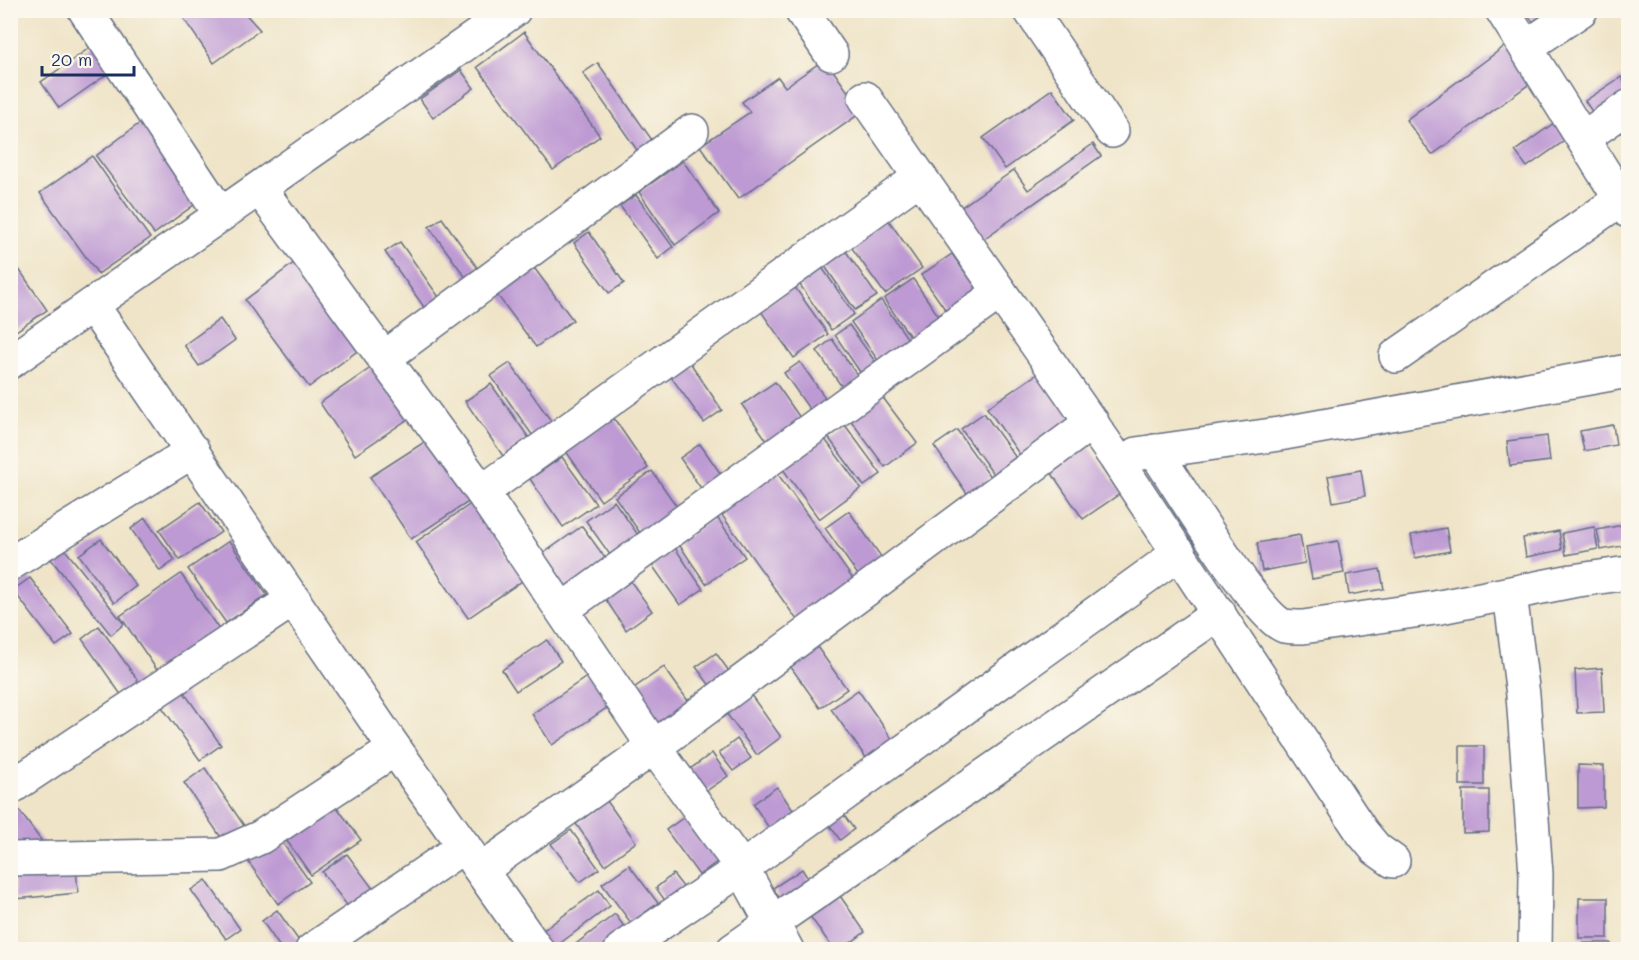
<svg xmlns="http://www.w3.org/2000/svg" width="1639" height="960" font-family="Mali,sans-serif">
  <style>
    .building { fill: #bd9ad3 }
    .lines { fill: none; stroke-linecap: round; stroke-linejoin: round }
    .minor-casing { stroke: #656e83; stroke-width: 36 }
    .minor { stroke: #fff; stroke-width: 33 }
  </style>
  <rect width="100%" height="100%" fill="#fbf7ec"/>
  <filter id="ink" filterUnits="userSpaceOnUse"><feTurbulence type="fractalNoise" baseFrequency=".0167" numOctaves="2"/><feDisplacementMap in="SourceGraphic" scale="12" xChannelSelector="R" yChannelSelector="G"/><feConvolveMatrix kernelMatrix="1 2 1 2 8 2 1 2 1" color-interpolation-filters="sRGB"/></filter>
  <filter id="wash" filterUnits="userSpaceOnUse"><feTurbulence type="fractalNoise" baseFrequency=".008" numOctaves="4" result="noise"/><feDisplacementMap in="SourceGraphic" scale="24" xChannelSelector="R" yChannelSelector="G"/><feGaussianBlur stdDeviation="1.35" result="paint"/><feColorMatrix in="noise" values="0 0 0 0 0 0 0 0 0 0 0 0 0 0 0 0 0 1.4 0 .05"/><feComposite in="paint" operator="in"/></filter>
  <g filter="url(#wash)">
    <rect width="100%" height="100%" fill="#efe4c7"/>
    <g id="blocks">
      <g class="building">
        <polygon points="178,10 242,10 260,30 214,63"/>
        <polygon points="1525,10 1562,10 1537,28"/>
        <polygon points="524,32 600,136 553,170 477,67"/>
        <polygon points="95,44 113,70 59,108 41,82"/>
        <polygon points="1505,46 1532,82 1432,155 1406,120"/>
        <polygon points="825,59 862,112 738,199 700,146 750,112 742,102 778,77 785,87"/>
        <polygon points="598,63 659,150 644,160 583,73"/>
        <polygon points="461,70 474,88 433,118 420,99"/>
        <polygon points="1621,77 1628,88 1628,93 1595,116 1585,101"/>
        <polygon points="1052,89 1074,120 1005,169 983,138"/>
        <polygon points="1558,120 1570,137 1527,167 1515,151"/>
        <polygon points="140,123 198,202 154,234 96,156"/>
        <polygon points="1093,144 1101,156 975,245 953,213 1014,170 1028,190"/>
        <polygon points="92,156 150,238 98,274 40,193"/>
        <polygon points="683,161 719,213 675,245 639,192"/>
        <polygon points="636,195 673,247 658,259 620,206"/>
        <polygon points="442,218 481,273 469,282 429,227"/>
        <polygon points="887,218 922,268 885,294 849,244"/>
        <polygon points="589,232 624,283 609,293 574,243"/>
        <polygon points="400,242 441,300 426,310 385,252"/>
        <polygon points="845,250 877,296 855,310 824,265"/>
        <polygon points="952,254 978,290 947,312 921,275"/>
        <polygon points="10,256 47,310 10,335"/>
        <polygon points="303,256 368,343 309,387 245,300"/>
        <polygon points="532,265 573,320 536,347 495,292"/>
        <polygon points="821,266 854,314 831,330 798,282"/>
        <polygon points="913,279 940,318 911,338 884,299"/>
        <polygon points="794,286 828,334 794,358 760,310"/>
        <polygon points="881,300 912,345 882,366 851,322"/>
        <polygon points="220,319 235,340 199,366 184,345"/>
        <polygon points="849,325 879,367 864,378 835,335"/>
        <polygon points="832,339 860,379 844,390 817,351"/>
        <polygon points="689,361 722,410 704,423 669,374"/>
        <polygon points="800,362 828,402 812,413 784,373"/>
        <polygon points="510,363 554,425 535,439 491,376"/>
        <polygon points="375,365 411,417 355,455 320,403"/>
        <polygon points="1040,372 1075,421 1022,458 987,408"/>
        <polygon points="775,382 803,422 770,445 742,405"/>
        <polygon points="491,384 529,438 503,456 465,401"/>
        <polygon points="878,391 917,443 885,467 846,414"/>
        <polygon points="984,413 1019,462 996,478 961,429"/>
        <polygon points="613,417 648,468 601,501 565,450"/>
        <polygon points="845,425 881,474 864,486 828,437"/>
        <polygon points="1613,425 1616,445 1584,451 1580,431"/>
        <polygon points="957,430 991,478 968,495 934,446"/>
        <polygon points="821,434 861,488 819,519 780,465"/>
        <polygon points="1547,436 1550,461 1510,466 1507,441"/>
        <polygon points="429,439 470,501 411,539 370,477"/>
        <polygon points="1085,442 1121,493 1083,519 1048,468"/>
        <polygon points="700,444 727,483 707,497 680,458"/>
        <polygon points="562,457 596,504 563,527 530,479"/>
        <polygon points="775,470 853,579 797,620 719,511"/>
        <polygon points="1361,470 1365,496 1333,502 1328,476"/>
        <polygon points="652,471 682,514 645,540 615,497"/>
        <polygon points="614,501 641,539 613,559 586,521"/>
        <polygon points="200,502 221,532 180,560 159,530"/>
        <polygon points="472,503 525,579 468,618 416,542"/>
        <polygon points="849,511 882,558 858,575 825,528"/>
        <polygon points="716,516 745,557 706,584 678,543"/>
        <polygon points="145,518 175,560 160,571 131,529"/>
        <polygon points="1628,524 1628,545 1601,550 1597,530"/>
        <polygon points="582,526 608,562 562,594 537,558"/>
        <polygon points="1594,527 1598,549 1566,555 1562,533"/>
        <polygon points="1446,528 1450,551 1415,558 1411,535"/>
        <polygon points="1559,531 1562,550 1526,557 1523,538"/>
        <polygon points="1300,535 1305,563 1262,571 1257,543"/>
        <polygon points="101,539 136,586 114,603 79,555"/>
        <polygon points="229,541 267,595 226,623 188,569"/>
        <polygon points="1338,541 1344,573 1312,579 1306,547"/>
        <polygon points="63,547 124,624 111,635 50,558"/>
        <polygon points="675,548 703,589 680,605 652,565"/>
        <polygon points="1380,569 1384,589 1349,595 1346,575"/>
        <polygon points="181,574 220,631 159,673 120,616"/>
        <polygon points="30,578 73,634 56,646 13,590"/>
        <polygon points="629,579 652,611 626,630 604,597"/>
        <polygon points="99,626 142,686 124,699 82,639"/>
        <polygon points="547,640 561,661 516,691 502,670"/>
        <polygon points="815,644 847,689 820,708 788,663"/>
        <polygon points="716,653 731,674 711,687 696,667"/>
        <polygon points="664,667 691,705 658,728 631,690"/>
        <polygon points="1602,668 1604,712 1577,713 1575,670"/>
        <polygon points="591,674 611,705 552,745 532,714"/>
        <polygon points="176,681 221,745 200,760 154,696"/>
        <polygon points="743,684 781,737 757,755 718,702"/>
        <polygon points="858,690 895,743 869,762 831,709"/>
        <polygon points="737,739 751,758 733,771 719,753"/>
        <rect x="1460" y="746" width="24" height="39"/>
        <polygon points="712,753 728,776 702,794 686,772"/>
        <polygon points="1578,765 1604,766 1604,807 1578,808"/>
        <polygon points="205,768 245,827 224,842 184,783"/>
        <polygon points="777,787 797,816 773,834 753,804"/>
        <polygon points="1463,790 1489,790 1489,832 1463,833"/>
        <polygon points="331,799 361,840 311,875 282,834"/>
        <polygon points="12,801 52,855 10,856 10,802"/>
        <polygon points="607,801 636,842 605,865 576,824"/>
        <polygon points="835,803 854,829 840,840 821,813"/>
        <polygon points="690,813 722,858 699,875 666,830"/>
        <polygon points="571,830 599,869 580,882 551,844"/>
        <polygon points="279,838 310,882 278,904 247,860"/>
        <polygon points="347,854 377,894 352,912 322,872"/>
        <polygon points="629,865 658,903 631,923 602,884"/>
        <polygon points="76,867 78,893 15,899 13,872"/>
        <polygon points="802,869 813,887 784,906 773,888"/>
        <polygon points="673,874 684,888 666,902 656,888"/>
        <polygon points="206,880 240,929 226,939 191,890"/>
        <polygon points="599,890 610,906 551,950 538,934"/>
        <polygon points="836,890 865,932 841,950 834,950 807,912"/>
        <rect x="1579" y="898" width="29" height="40"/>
        <polygon points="277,910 304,948 301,950 282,950 262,921"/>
        <polygon points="615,914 626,929 599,950 568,950"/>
        <rect x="1582" y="943" width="29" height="7"/>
      </g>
    </g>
  </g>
  <g filter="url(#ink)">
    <use href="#blocks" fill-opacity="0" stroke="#656e83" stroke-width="1.5"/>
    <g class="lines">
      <defs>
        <g id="minor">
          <polyline points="85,10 221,215"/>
          <polyline points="801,10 831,54"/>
          <polyline points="1030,10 1112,131"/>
          <polyline points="1502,10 1628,211"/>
          <polyline points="1526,47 1581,10"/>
          <polyline points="865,98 1115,457 1362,832 1376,849 1393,861"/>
          <polyline points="1583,138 1628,107"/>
          <polyline points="260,189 482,492 654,747 742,868 787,950"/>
          <polyline points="92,305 395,749 537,950"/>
          <polyline points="1396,356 1621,199"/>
          <polyline points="384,358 692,131"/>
          <polyline points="10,362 514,10"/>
          <path d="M 1155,451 C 1175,481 1258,617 1284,626 C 1290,627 1297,627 1303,627 L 1435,608 L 1572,581 L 1628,573"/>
          <polyline points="1136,454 1279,434 1628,371"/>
          <polyline points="482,492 919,178"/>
          <polyline points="10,564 193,451"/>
          <polyline points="1510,594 1523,695 1536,874 1535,950"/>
          <polyline points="562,610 1000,292"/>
          <polyline points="10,788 294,599"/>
          <polyline points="10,859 221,855 261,837 395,749"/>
          <polyline points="481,870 654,747 1092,422"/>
          <polyline points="312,950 464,846"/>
          <polyline points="621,950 742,868 1179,553"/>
          <polyline points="733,950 1219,613"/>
        </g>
      </defs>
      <use href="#minor" class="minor-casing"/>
      <use href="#minor" class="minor"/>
    </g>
  </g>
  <rect width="1639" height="960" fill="none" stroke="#fbf7ec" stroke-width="36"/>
  <path d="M42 66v9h92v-9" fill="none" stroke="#1b2f5e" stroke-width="3"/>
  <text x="51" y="66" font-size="18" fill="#1b2f5e" stroke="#fbf7ec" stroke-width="4.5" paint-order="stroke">20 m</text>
</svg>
